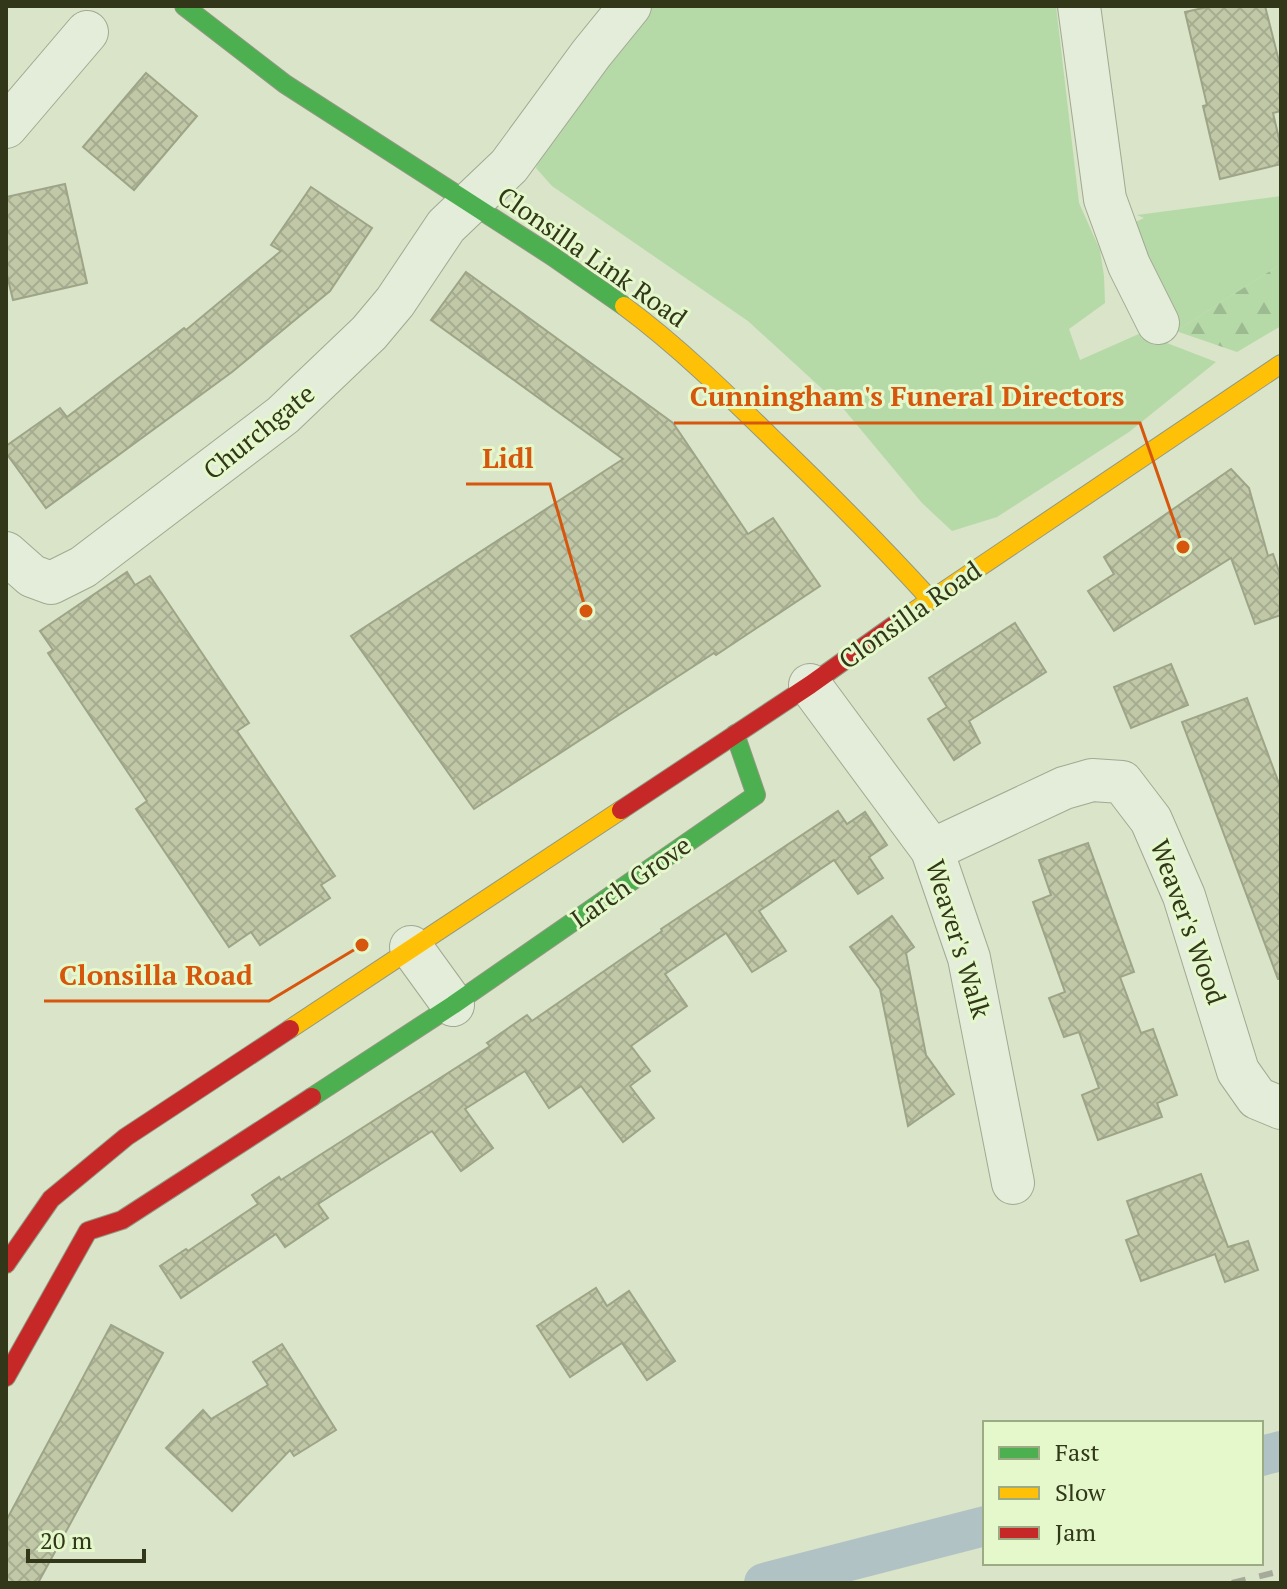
<svg xmlns="http://www.w3.org/2000/svg" width="1287" height="1589" font-family="'PT Serif',serif">
  <style>
    .grass { fill: #b6d9a8 }
    .forest { fill: url(#forest-firs) }
    .lines { fill: none; stroke-linecap: round; stroke-linejoin: round }
    .canal { stroke: #b1c2c4; stroke-width: 40 }
    .building { fill: url(#building-cross-hatch); stroke: #9ea487; stroke-width: 2 }
    .street-casing { stroke: #a1a992; stroke-width: 44 }
    .fast-casing { stroke: #919882; stroke-width: 20 }
    .slow-casing { stroke: #919882; stroke-width: 20 }
    .jam-casing { stroke: #919882; stroke-width: 20 }
    .street { stroke: #e4ecda; stroke-width: 42 }
    .fast { stroke: #4caf50; stroke-width: 18 }
    .slow { stroke: #ffc107; stroke-width: 18 }
    .jam { stroke: #c62828; stroke-width: 18 }
    .rail { stroke: #a5aa9b; stroke-width: 6; stroke-dasharray: 14 14; stroke-linecap: butt }
    .labels { text-anchor: middle; stroke-width: 6; stroke-linejoin: round; paint-order: stroke }
    .street-label { font-size: 26px; fill: #32371a; stroke: #e5f8cb }
    .leader { fill: none; stroke: #d6560d; stroke-width: 3 }
    .callout-dot { fill: #d6560d; stroke: #e5f8cb; stroke-width: 3 }
    .callout-label { font-size: 28px; text-anchor: middle; font-weight: bold; fill: #d6560d; stroke: #e5f8cb; stroke-width: 6; stroke-linejoin: round; paint-order: stroke }
  </style>
  <defs>
    <pattern id="forest-firs" width="22" height="20" patternUnits="userSpaceOnUse" patternTransform="scale(2)"><rect width="22" height="20" fill="#b6d9a8"/><path d="M5 1l3.5 6h-7zM16 11l3.5 6h-7z" fill="#9dbb90"/></pattern>
    <pattern id="building-cross-hatch" width="8" height="8" patternUnits="userSpaceOnUse" patternTransform="scale(2)"><rect width="8" height="8" fill="#c1c8a8"/><path d="M0 0l8 8M0 8l8-8" fill="none" stroke="#a6ac90"/></pattern>
  </defs>
  <rect width="100%" height="100%" fill="#d9e4c8"/>
  <g class="grass">
    <polygon points="644,6 1056,6 1079,203 1100,250 1104,276 1105,303 1069,329 1080,360 1141,333 1216,362 1129,432 997,517 952,531 922,503 842,407 748,321 552,186 536,168 547,133"/>
    <polygon points="1281,196 1281,264 1176,331 1127,226 1144,218 1137,215"/>
  </g>
  <polygon class="forest" points="1281,264 1281,326 1237,352 1176,331"/>
  <g class="lines">
    <g class="canal">
      <polyline points="1261,1456 1281,1451"/>
      <polyline points="764,1583 985,1526"/>
    </g>
  </g>
  <g class="building">
    <polygon points="1212,6 1265,6 1281,69 1281,111 1273,113 1281,147 1281,164 1220,179 1203,106 1207,105 1185,12"/>
    <polygon points="146,73 197,116 134,190 83,147"/>
    <polygon points="65,184 87,283 13,300 6,271 6,197"/>
    <polygon points="311,187 372,228 330,291 232,372 46,508 6,453 6,446 60,408 67,417 184,328 186,330 281,251 271,245"/>
    <polygon points="466,272 673,423 748,534 773,518 820,586 716,655 714,653 474,809 351,636 623,459 431,320"/>
    <polygon points="1231,469 1249,488 1268,556 1273,554 1281,577 1281,615 1255,624 1231,558 1114,631 1088,591 1114,574 1104,557"/>
    <polygon points="127,572 135,585 150,576 249,723 237,731 335,876 321,885 330,898 260,945 251,932 229,947 136,809 147,801 48,653 53,650 40,631"/>
    <polygon points="1015,623 1046,672 969,721 980,743 954,760 928,719 947,707 929,678"/>
    <polygon points="1171,664 1188,705 1131,728 1114,687"/>
    <polygon points="1247,698 1281,789 1281,979 1278,979 1182,722"/>
    <polygon points="838,811 847,824 865,812 887,845 869,857 883,878 858,894 834,860 759,911 786,951 752,972 726,933 665,974 687,1006 631,1046 650,1071 630,1086 654,1118 623,1142 581,1086 549,1108 525,1071 465,1109 493,1148 461,1171 432,1131 318,1204 328,1218 285,1247 276,1234 181,1298 160,1266 186,1249 188,1251 258,1204 252,1195 279,1177 281,1180 490,1046 487,1043 527,1015 532,1021 662,931 661,929"/>
    <polygon points="1088,843 1134,972 1120,977 1141,1033 1153,1029 1177,1095 1157,1103 1162,1117 1098,1140 1082,1095 1099,1088 1079,1032 1064,1037 1049,998 1065,992 1033,902 1051,895 1039,860"/>
    <polygon points="892,916 914,947 906,953 926,1055 954,1094 908,1126 880,989 850,947"/>
    <polygon points="1201,1174 1228,1247 1248,1241 1258,1270 1225,1282 1215,1254 1141,1281 1126,1240 1139,1235 1127,1201"/>
    <polygon points="596,1288 607,1306 629,1291 675,1361 647,1380 622,1343 570,1377 537,1326"/>
    <polygon points="111,1325 163,1353 38,1583 6,1583 6,1521"/>
    <polygon points="282,1344 336,1430 294,1456 290,1450 232,1511 166,1448 203,1410 211,1419 268,1385 253,1362"/>
  </g>
  <g class="lines">
    <defs>
      <g id="street">
        <polyline points="1079,6 1105,199 1129,265 1158,323"/>
        <polyline points="6,127 87,32"/>
        <polyline points="6,553 32,576 51,583 83,567 283,415 369,333 395,302 446,226 509,166 591,54 630,6"/>
        <polyline points="810,685 932,850 969,958 1013,1183"/>
        <polyline points="932,850 1064,788 1092,780 1122,782 1151,820 1184,896 1238,1071 1257,1098 1281,1108"/>
        <polyline points="411,947 453,1005"/>
      </g>
      <g id="fast">
        <polyline points="184,6 285,84 552,256 624,306"/>
        <polyline points="312,1097 453,1005 756,795 735,734"/>
      </g>
      <g id="slow">
        <path d="M 624,306 C 678,346 727,394 775,441 C 828,492 880,544 930,599"/>
        <polyline points="904,618 1281,364"/>
        <polyline points="290,1029 621,810"/>
      </g>
      <g id="jam">
        <polyline points="621,810 810,685 904,618"/>
        <polyline points="6,1264 51,1199 126,1137 290,1029"/>
        <polyline points="6,1377 88,1231 122,1220 312,1097"/>
      </g>
    </defs>
    <use href="#street" class="street-casing"/>
    <use href="#fast" class="fast-casing"/>
    <use href="#slow" class="slow-casing"/>
    <use href="#jam" class="jam-casing"/>
    <use href="#street" class="street"/>
    <use href="#fast" class="fast"/>
    <use href="#slow" class="slow"/>
    <use href="#jam" class="jam"/>
    <polyline class="rail" points="1232,1583 1281,1571"/>
  </g>
  <g class="labels">
    <g class="street-label">
      <text transform="translate(592 257) rotate(35)" y="9">Clonsilla Link Road</text>
      <text transform="translate(259 432) rotate(-39)" y="9">Churchgate</text>
      <text transform="translate(910 615) rotate(-35)" y="9">Clonsilla Road</text>
      <text transform="translate(631 882) rotate(-35)" y="9">Larch Grove</text>
      <text transform="translate(1188 922) rotate(70)" y="9">Weaver's Wood</text>
      <text transform="translate(958 939) rotate(73)" y="9">Weaver's Walk</text>
    </g>
  </g>
  <path class="leader" d="M1183 547L1140 423H674M586 611L550 484H466M362 945L269 1001H44"/>
  <g class="callout-dot">
    <circle cx="1183" cy="547" r="8"/>
    <circle cx="586" cy="611" r="8"/>
    <circle cx="362" cy="945" r="8"/>
  </g>
  <g class="callout-label">
    <text x="907" y="406">Cunningham's Funeral Directors</text>
    <text x="508" y="468">Lidl</text>
    <text x="156" y="985">Clonsilla Road</text>
  </g>
  <rect width="1287" height="1589" fill="none" stroke="#32371a" stroke-width="16"/>
  <rect x="983" y="1421" width="280" height="144" fill="#e5f8cb" stroke="#9dab84" stroke-width="2"/>
  <rect x="999" y="1447" width="40" height="12" fill="#4caf50" stroke="#9dab84" stroke-width="2"/>
  <text x="1055" y="1461" font-size="24" fill="#32371a">Fast</text>
  <rect x="999" y="1487" width="40" height="12" fill="#ffc107" stroke="#9dab84" stroke-width="2"/>
  <text x="1055" y="1501" font-size="24" fill="#32371a">Slow</text>
  <rect x="999" y="1527" width="40" height="12" fill="#c62828" stroke="#9dab84" stroke-width="2"/>
  <text x="1055" y="1541" font-size="24" fill="#32371a">Jam</text>
  <path d="M28 1549v12h116v-12" fill="none" stroke="#32371a" stroke-width="4"/>
  <text x="40" y="1549" font-size="24" fill="#32371a" stroke="#e5f8cb" stroke-width="6" paint-order="stroke">20 m</text>
</svg>
